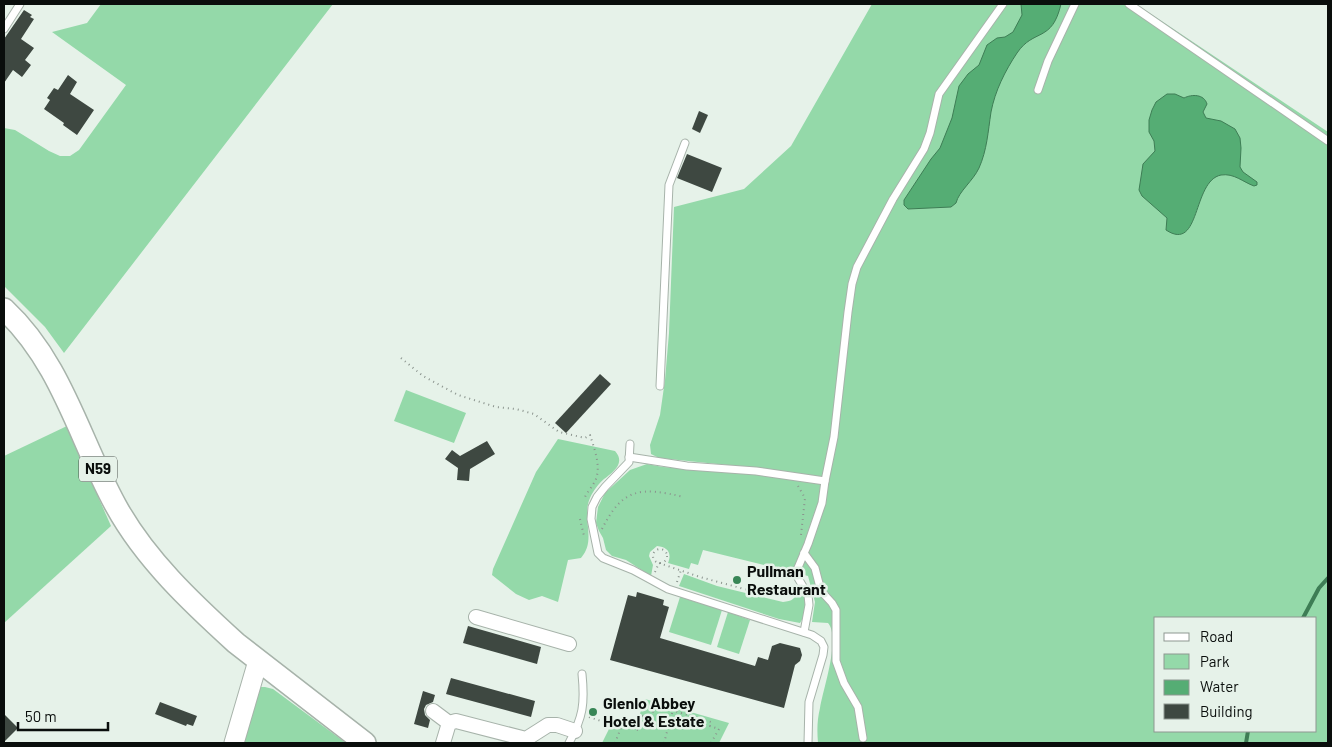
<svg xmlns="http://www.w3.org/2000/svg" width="1332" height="747" font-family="Barlow,sans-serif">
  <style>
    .green { fill: #94d9a9; fill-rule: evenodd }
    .water { fill: #55ad74; stroke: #3e7d55 }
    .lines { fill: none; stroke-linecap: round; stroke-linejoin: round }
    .stream { stroke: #3e7d55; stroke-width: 4 }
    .building { fill: #3e4841 }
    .lane-casing { stroke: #a7b3aa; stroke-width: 9 }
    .street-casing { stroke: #a7b3aa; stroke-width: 16 }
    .secondary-casing { stroke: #a7b3aa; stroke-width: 21 }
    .primary-casing { stroke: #a7b3aa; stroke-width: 24 }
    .path { stroke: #8a938d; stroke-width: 2; stroke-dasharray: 1 4; stroke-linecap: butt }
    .lane { stroke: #fff; stroke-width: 7 }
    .street { stroke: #fff; stroke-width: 14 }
    .secondary { stroke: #fff; stroke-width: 19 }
    .primary { stroke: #fff; stroke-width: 21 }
    .poi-dot { fill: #388656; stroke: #e6f2e9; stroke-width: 2 }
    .labels { text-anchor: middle; stroke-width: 5; stroke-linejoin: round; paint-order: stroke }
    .shield { fill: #e6f2e9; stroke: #4c524e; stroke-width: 1 }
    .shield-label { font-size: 15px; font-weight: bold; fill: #0a0e0c }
    .poi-label { font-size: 16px; font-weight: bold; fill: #0a0e0c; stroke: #e6f2e9; text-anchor: start }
  </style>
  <rect width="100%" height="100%" fill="#e6f2e9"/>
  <g class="green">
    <polygon points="101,4 333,4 64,353 45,327 4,286 4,128 15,130 49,151 60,156 70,156 79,150 126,85 52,32 87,23"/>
    <path d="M 872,4 L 1136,4 L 1328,132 L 1328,743 L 818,743 C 817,731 817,720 820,708 C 823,689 841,638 828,623 L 812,622 L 815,602 L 808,576 L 703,550 L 698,565 L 691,563 L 689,569 L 668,563 C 672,553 668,547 657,546 L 650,552 L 649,556 L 653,565 L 651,576 L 626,560 L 612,556 L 606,550 L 603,538 L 599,531 L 596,523 L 598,507 L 605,493 L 630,470 L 647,464 L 663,467 L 725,471 L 727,465 L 659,458 L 651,454 L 650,445 L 660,415 L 665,380 L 669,333 L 674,207 L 744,189 L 791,146 ZM 1156,618 L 1316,618 L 1316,731 L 1156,731 Z"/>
    <polygon points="406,390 466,413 454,443 394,421"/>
    <polygon points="67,426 111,526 4,623 4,456"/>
    <path d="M 558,439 L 615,451 C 626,463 613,472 604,479 C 599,483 593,491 590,498 C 581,518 597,540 581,558 L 568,560 L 558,602 L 542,596 L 529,600 L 516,594 L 492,575 L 493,569 L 536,472 Z"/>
    <path d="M 684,574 L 717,586 L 783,602 C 792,601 796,599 797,590 L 799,589 C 808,598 807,614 800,623 L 779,619 L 679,586 Z"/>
    <polygon points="680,597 722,610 711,645 669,632"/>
    <polygon points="728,612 750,620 739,654 717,647"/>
    <polygon points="260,687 265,687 273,689 346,743 240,743"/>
    <polygon points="645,699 729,723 719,743 602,743 614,719 636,725"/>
  </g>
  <g class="water">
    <path d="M 1021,4 L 1061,4 C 1052,43 1034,28 1017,53 C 1005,71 995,91 991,112 C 988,132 987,150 979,168 C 973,181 959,191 956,203 L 951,207 L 908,209 L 904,205 L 904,200 L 931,159 L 940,148 L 952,118 L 959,86 L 968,74 L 979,65 L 987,45 L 997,38 L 1005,37 L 1013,32 L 1022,15 Z"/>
    <path d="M 1167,94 L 1175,94 L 1184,98 C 1192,94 1204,94 1207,104 L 1203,112 L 1206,118 L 1221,121 L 1235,129 L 1240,138 L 1241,148 L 1240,167 L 1243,172 L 1257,182 L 1257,185 L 1254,186 C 1243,182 1234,173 1221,175 C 1192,181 1201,253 1166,230 L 1167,218 L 1142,196 L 1139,190 L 1143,164 L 1155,151 L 1154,141 L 1149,132 L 1149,120 L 1152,110 L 1156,102 Z"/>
  </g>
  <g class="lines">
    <g class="stream">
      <polyline points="1303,618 1319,588 1328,578"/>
      <polyline points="1246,743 1248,731"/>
    </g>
  </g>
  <g class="building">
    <polygon points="24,10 32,15 30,17 34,19 21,39 34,48 25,60 31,65 22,77 13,70 4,83 4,39"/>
    <polygon points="68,75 77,82 70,94 94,110 77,135 63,125 64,123 44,109 50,100 47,98 54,88 58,90"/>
    <polygon points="699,111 708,115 700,133 692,129"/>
    <polygon points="687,154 722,168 712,192 677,178"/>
    <polygon points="600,374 611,384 566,433 555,423"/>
    <polygon points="487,441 495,454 470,469 469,481 457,480 458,468 445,459 452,450 460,456"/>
    <polygon points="637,592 664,600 663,605 669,607 660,638 755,666 758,657 768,660 772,646 780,643 800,648 802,655 800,661 795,665 784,708 610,660 628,595 636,597"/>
    <polygon points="468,626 541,647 537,664 463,643"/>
    <polygon points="451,678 535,701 531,717 446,694"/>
    <polygon points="423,691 435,695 433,702 426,705 424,709 425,715 430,720 428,728 414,724"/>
    <polygon points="160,702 197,716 193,726 187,724 186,726 155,714"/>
    <polygon points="4,714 18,728 4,742"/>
  </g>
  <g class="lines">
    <defs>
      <g id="lane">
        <polyline points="1129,4 1328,141"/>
        <polyline points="4,29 20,4"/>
        <polyline points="1038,90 1048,61 1075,4"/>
        <polyline points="660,386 669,185 685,143"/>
        <polyline points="630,444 629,462 605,487 597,497 592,507 591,519 598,553 603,558 633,570 668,589 812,635 821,641 824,647 823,655 809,702 808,743"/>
        <polyline points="629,457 687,466 756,471 825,481 834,437 848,312 852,284 857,267 893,199 924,149 930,133 939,94 1003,4"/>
        <polyline points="804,553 815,568 821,591 832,603 836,610 836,661 844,683 858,707 863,738"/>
        <polyline points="804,632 809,605 808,595 798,578 797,570 808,544 822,503 825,481"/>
        <path d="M 569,743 C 583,717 585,704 582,674"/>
      </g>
      <g id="street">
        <polyline points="476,617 569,644"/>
        <polyline points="433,711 449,723"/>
        <polyline points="443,743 449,723 456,721 526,739 548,725 557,725 575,731"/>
      </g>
      <polyline id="secondary" points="234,743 258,661"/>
      <path id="primary" d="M 4,309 C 62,363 79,439 116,506 C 145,559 192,603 236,643 L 365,743"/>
    </defs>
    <use href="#lane" class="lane-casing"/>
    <use href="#street" class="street-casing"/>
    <use href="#secondary" class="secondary-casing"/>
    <use href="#primary" class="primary-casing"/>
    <g class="path">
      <path d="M 401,358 L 423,376 L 458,395 L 496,407 L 516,409 L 534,414 L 559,432 L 585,438 L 590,435 C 594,448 601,465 596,479 C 593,486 587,492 584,499"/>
      <polyline points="798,486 805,498 801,535"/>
      <polyline points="580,519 584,536"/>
      <path d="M 602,529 C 623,487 641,487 684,497"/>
      <circle cx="660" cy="556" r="7"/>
      <polyline points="655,572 659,563 700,577 770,596"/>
      <polyline points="677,582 681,570"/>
      <polyline points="589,717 607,723 622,725"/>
      <polyline points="615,743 622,725 638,730 643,716 651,718 655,705 711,722 710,726 719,729 711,743"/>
      <polyline points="664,743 673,710"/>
    </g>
    <use href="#lane" class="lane"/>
    <use href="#street" class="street"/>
    <use href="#secondary" class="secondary"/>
    <use href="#primary" class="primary"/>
  </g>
  <g class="poi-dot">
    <circle cx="737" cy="580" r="5"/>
    <circle cx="593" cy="712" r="5"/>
  </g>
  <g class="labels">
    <rect class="shield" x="79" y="456.5" width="38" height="25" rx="4"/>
    <g class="shield-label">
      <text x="98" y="474">N59</text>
    </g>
    <g class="poi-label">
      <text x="747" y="577">Pullman<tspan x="747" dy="18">Restaurant</tspan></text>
      <text x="603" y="709">Glenlo Abbey<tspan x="603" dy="18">Hotel &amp; Estate</tspan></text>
    </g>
  </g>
  <rect width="1332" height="747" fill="none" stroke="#0a0e0c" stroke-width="10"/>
  <rect x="1154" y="617" width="162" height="115" fill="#e6f2e9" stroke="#8e9791"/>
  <rect x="1164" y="633" width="25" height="8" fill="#ffffff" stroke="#8e9791"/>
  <text x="1200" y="642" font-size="15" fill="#0a0e0c">Road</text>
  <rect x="1164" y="654" width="25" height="15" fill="#94d9a9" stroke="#8e9791"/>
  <text x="1200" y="667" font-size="15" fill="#0a0e0c">Park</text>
  <rect x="1164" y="680" width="25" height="15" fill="#55ad74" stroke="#8e9791"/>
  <text x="1200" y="692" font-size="15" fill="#0a0e0c">Water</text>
  <rect x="1164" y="704" width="25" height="15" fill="#3e4841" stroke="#8e9791"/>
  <text x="1200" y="717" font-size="15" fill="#0a0e0c">Building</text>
  <path d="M18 722v8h90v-8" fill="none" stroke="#0a0e0c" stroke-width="2.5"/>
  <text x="25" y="722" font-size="15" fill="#0a0e0c" stroke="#e6f2e9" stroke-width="4" paint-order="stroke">50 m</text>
</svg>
